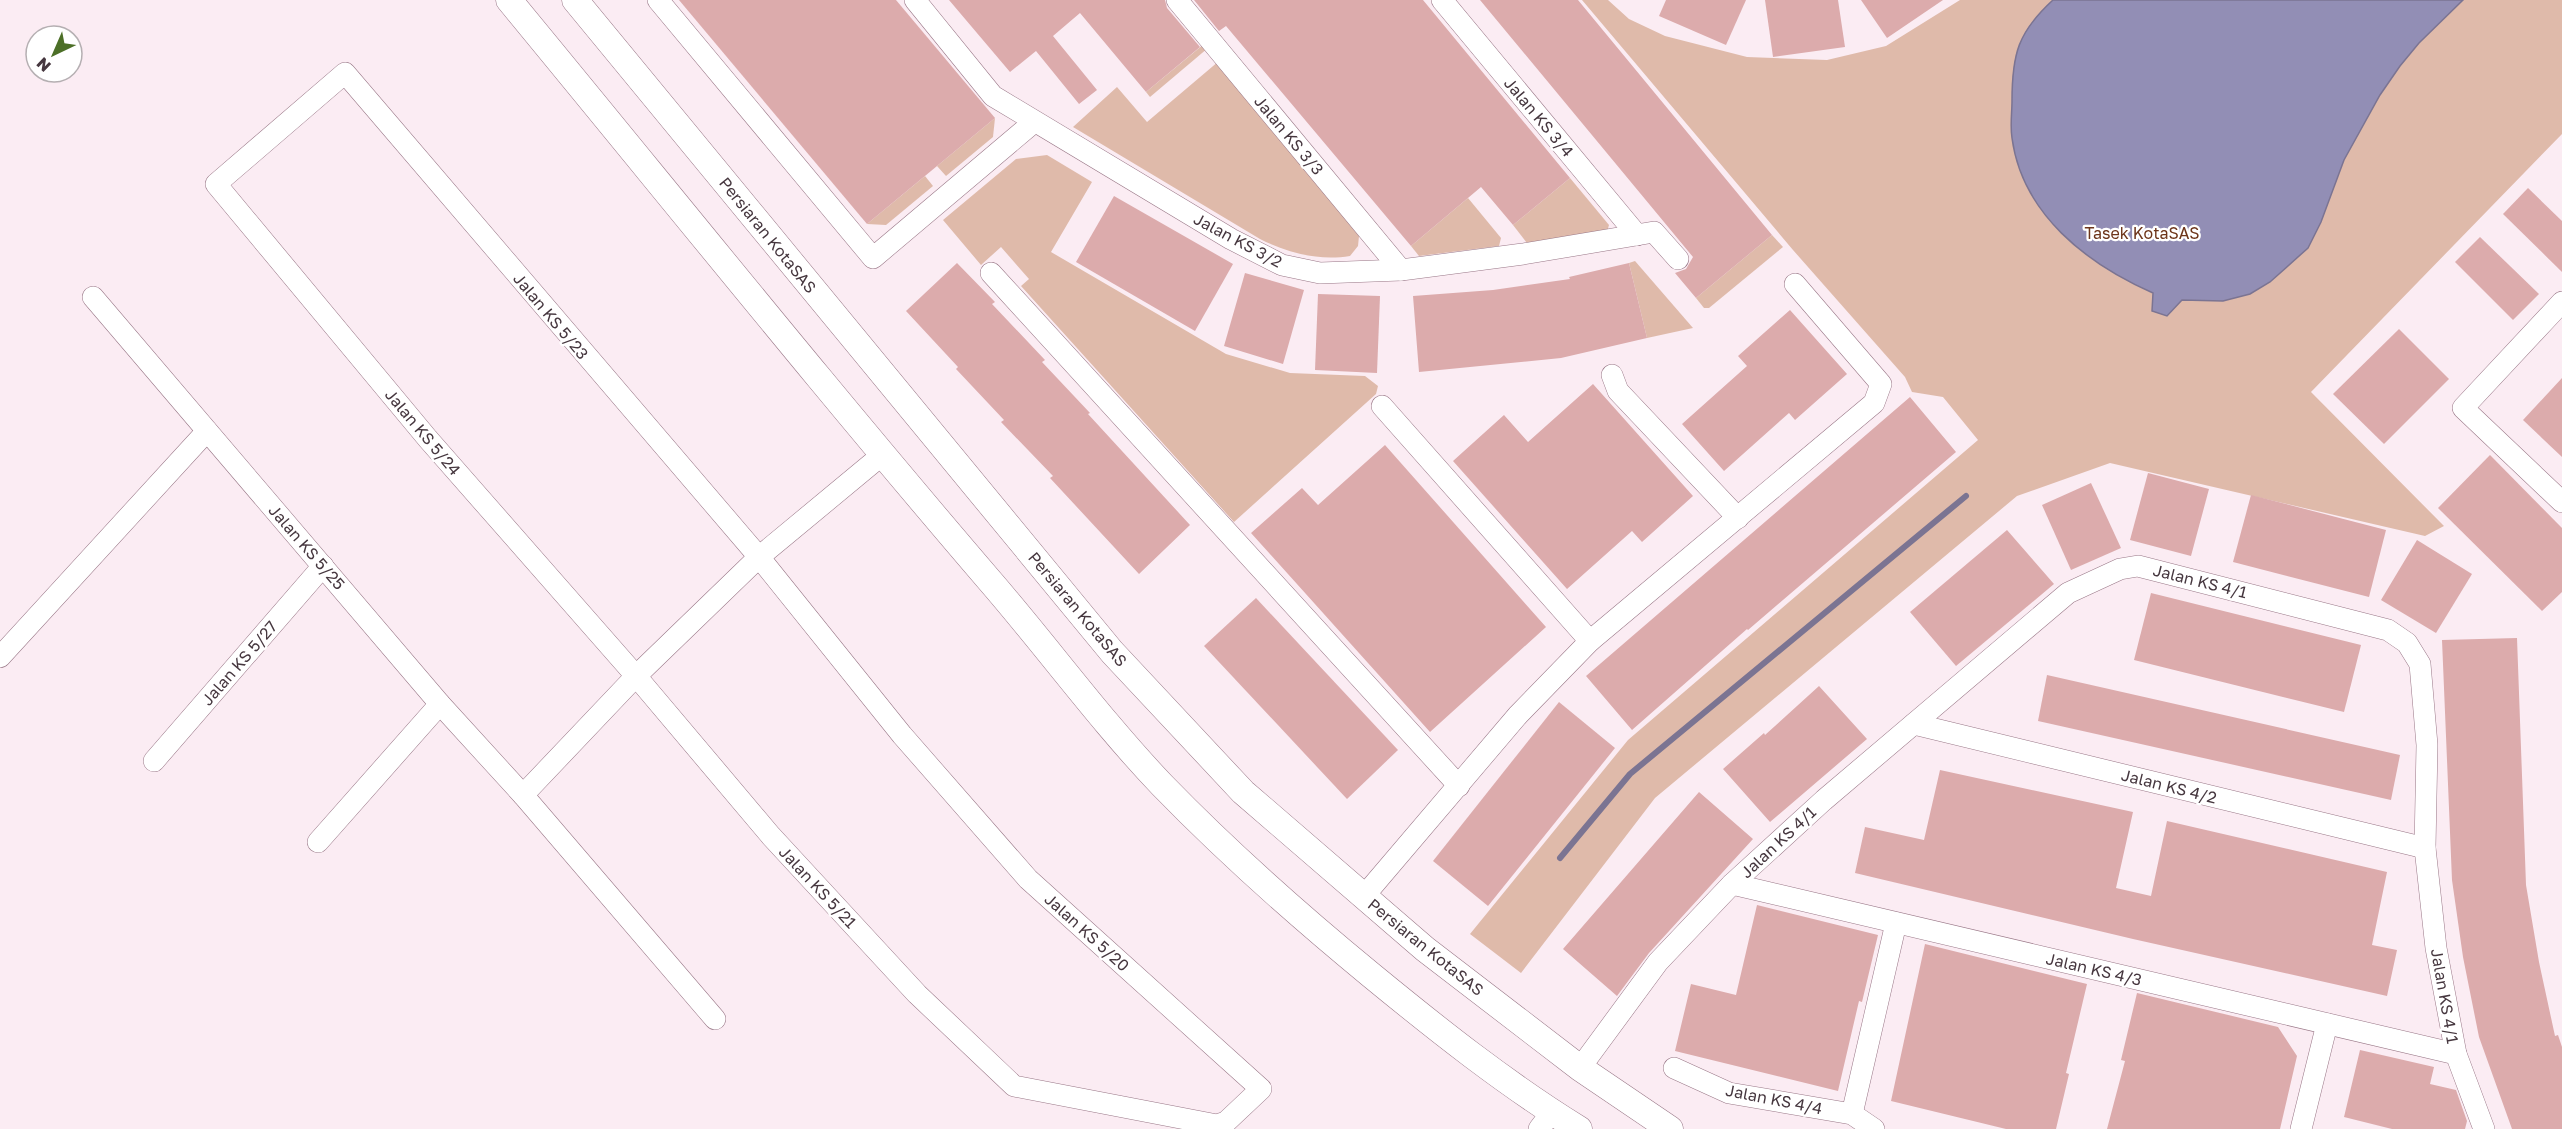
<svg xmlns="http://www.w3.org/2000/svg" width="2562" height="1129" font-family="'Golos Text',sans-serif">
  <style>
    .green { fill: #dfbaaa }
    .water { fill: #928eb5; stroke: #7b7492; stroke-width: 1.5 }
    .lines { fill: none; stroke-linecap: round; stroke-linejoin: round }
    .stream { stroke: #7b7492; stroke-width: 6 }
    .building { fill: #dcabac }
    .minor-casing { stroke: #997787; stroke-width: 22 }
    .tertiary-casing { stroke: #997787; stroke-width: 27 }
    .minor { stroke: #fff; stroke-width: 21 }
    .tertiary { stroke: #fff; stroke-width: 26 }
    .labels { text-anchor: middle; stroke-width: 4.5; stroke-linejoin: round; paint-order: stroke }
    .street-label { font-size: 16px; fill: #46373f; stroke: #fff }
    .park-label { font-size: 16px; fill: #6d351a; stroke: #fff }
  </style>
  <rect width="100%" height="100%" fill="#fbecf3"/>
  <g class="green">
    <polygon points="1582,0 1608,0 1629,19 1665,36 1747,57 1827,60 1886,46 1960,0 2562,0 2562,134 2311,392 2444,526 2425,536 2110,463 2017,496 1655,798 1521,973 1470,934 1628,740 1978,440 1943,397 1912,392 1905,377 1793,250"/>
    <polygon points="1204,44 1208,48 1150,97 1146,92"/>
    <path d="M 1219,61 L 1359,236 L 1358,246 L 1350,256 C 1318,261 1288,253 1260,239 L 1073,127 L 1117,87 L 1147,122 Z"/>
    <polygon points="995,118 993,137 946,176 937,166"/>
    <polygon points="1047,155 1092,182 1051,252 1226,354 1290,373 1365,376 1378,386 1376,394 1234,522 1021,286 1029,279 1001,247 981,265 943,220 1016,159"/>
    <polygon points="925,176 933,186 886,225 867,224"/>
    <polygon points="1570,178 1609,225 1607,232 1527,243 1513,225"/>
    <polygon points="1468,198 1501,238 1499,246 1419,256 1411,246"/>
    <polygon points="1772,235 1783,247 1709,308 1704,308 1696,298"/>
    <polygon points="1635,261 1693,328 1647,338 1629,263"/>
  </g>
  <path class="water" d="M 2053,0 L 2463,0 L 2419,43 L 2400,66 L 2380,95 L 2344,160 L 2321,222 L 2308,248 L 2270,282 L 2250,294 L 2223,301 L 2182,300 L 2167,316 L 2152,311 L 2153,293 C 2087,264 2022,214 2012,138 C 2010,126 2012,113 2012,101 C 2012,54 2018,32 2053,0 Z"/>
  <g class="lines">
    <polyline class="stream" points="1560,858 1630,774 1966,496"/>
  </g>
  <g class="building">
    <polygon points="679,0 896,0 995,118 867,224"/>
    <polygon points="949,0 1165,0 1167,8 1200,47 1146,92 1080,13 1053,36 1097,90 1079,104 1036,51 1010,72"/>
    <polygon points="1194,0 1423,0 1570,178 1513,225 1481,187 1411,246 1226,26 1219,31"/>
    <polygon points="1480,0 1578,0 1772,235 1696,298 1675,273 1686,269 1693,257"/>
    <polygon points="1666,0 1746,0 1726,45 1659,16"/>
    <polygon points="1765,0 1838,0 1845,47 1773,57"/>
    <polygon points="1861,0 1943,0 1887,38"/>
    <polygon points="2528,188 2562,221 2562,272 2503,214"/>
    <polygon points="1114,196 1233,264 1195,331 1076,262"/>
    <polygon points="2480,237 2539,294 2513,320 2455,262"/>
    <polygon points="957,263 995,302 992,304 1045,360 1042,362 1090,413 1088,414 1190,525 1139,574 1050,478 1053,476 1001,422 1004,420 956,369 958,367 906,311"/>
    <polygon points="1629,263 1647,338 1561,358 1419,372 1413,296 1493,290 1570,279 1569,277"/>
    <polygon points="1245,273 1304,290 1283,364 1224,346"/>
    <polygon points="1318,294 1380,296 1377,373 1315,370"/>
    <polygon points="1790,310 1847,374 1795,420 1789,413 1724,471 1682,424 1747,366 1738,356"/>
    <polygon points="2399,329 2449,379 2384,444 2333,394"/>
    <polygon points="2562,378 2562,457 2523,420"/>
    <polygon points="1593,384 1693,496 1642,542 1632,531 1567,589 1453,461 1504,415 1528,442"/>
    <polygon points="1910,397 1956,452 1748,630 1747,629 1632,730 1586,676"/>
    <polygon points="1385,445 1546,627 1430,732 1251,533 1302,488 1318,505"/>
    <polygon points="2490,455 2562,528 2562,592 2542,611 2438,508"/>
    <polygon points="2148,473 2209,489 2191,556 2130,540"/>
    <polygon points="2091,483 2121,548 2071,570 2042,505"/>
    <polygon points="2251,495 2386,530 2369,597 2233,562"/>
    <polygon points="2007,530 2054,584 1956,666 1910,612"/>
    <polygon points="2417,540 2472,574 2436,633 2381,600"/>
    <polygon points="2151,593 2361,645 2344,712 2134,660"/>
    <polygon points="1256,598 1398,750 1347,799 1204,646"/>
    <polygon points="2517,638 2526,885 2539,962 2555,1036 2558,1035 2562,1047 2562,1129 2512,1129 2479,1037 2463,957 2452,880 2442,640"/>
    <polygon points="2047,675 2400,755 2391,800 2038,721"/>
    <polygon points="1819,686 1867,739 1770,822 1723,769 1764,733 1765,735"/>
    <polygon points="1559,702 1615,748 1488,906 1433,861"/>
    <polygon points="1940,770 2133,812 2116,888 2151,896 2167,821 2387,872 2372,945 2397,950 2387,996 2133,939 1855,873 1865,827 1924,840"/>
    <polygon points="1699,792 1753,839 1649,953 1617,996 1563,949"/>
    <polygon points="1757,905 1878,935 1862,1002 1859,1001 1838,1091 1675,1051 1691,984 1736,995"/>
    <polygon points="1925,944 2087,984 2066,1073 2069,1074 2056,1129 2006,1129 1891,1101"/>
    <polygon points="2137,993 2278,1027 2297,1056 2280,1129 2107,1129 2125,1061 2121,1060"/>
    <polygon points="2360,1050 2434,1067 2430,1084 2456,1090 2467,1121 2465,1129 2392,1129 2344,1117"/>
  </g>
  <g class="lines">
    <defs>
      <g id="minor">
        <polyline points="658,0 873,258 1034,122"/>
        <polyline points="915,0 993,96 1231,239 1282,265 1320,273 1401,270 1523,254 1654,232 1678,259"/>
        <polyline points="1177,0 1401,270"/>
        <polyline points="1442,0 1637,235"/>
        <polygon points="345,73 759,557 902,735 1028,879 1261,1089 1226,1122 1217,1125 1014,1086 917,994 771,836 636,676 428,439 216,184"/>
        <polyline points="991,273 1459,786"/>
        <polyline points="93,297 440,704 523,795 715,1019"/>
        <polyline points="2562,302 2463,408 2562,502"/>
        <polyline points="1612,375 1618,391 1738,518"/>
        <polyline points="1382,406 1590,641"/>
        <polyline points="0,657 207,431"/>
        <polyline points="1914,724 2425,848"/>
        <polyline points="154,761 323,566"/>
        <polyline points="523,795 636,676 759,557 882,455"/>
        <polyline points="318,842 440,704"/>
        <polyline points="1732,884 2456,1054"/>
        <polyline points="1364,896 1518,715 1590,641 1874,403 1881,384 1795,284"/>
        <polyline points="1580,1068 1658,962 1732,884 1824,800 2068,593 2120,569 2138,566 2388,630 2407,643 2420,664 2427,745 2425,848 2436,948 2456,1054 2484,1129"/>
        <polyline points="1674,1068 1729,1093 1852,1114 1874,1129"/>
        <polyline points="1852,1114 1896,923"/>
        <polyline points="1539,1129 1552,1112"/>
        <polyline points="2301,1129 2327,1024"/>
      </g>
      <g id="tertiary">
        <path d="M 509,0 C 669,194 826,390 990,581 C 1048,648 1100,720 1162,785 C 1227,852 1298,915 1371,975 C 1438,1030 1506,1084 1579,1129"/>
        <polyline points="575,0 1112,652 1243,792 1425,949 1580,1068 1670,1129"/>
      </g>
    </defs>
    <use href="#minor" class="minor-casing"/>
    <use href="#tertiary" class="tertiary-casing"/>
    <use href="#minor" class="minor"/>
    <use href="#tertiary" class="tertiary"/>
  </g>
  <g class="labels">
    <g class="street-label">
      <text transform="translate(1539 117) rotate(50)" y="6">Jalan KS 3/4</text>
      <text transform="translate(1289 135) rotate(50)" y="6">Jalan KS 3/3</text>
      <text transform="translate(768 235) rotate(51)" y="6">Persiaran KotaSAS</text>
      <text transform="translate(1238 240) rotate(28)" y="6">Jalan KS 3/2</text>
      <text transform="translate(551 316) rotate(50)" y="6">Jalan KS 5/23</text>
      <text transform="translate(423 432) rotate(50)" y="6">Jalan KS 5/24</text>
      <text transform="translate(307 547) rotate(49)" y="6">Jalan KS 5/25</text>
      <text transform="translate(2200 581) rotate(14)" y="6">Jalan KS 4/1</text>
      <text transform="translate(1078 609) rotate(50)" y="6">Persiaran KotaSAS</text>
      <text transform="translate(239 663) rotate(-49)" y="6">Jalan KS 5/27</text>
      <text transform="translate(2169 786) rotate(14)" y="6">Jalan KS 4/2</text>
      <text transform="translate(1778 842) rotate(-43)" y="6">Jalan KS 4/1</text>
      <text transform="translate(818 887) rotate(47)" y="6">Jalan KS 5/21</text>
      <text transform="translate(1087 932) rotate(42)" y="6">Jalan KS 5/20</text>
      <text transform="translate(1426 947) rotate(39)" y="6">Persiaran KotaSAS</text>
      <text transform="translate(2094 969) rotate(13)" y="6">Jalan KS 4/3</text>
      <text transform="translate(2445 996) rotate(80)" y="6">Jalan KS 4/1</text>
      <text transform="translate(1774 1099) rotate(11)" y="6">Jalan KS 4/4</text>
    </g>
    <g class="park-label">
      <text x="2142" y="239">Tasek KotaSAS</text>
    </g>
  </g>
  <g transform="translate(54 54) rotate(224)"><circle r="28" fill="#ffffff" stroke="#b5afb2" stroke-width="1.5"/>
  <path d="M0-4.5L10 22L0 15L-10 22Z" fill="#4c6f27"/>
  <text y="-9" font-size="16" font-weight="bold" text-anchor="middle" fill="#46373f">N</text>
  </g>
</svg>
